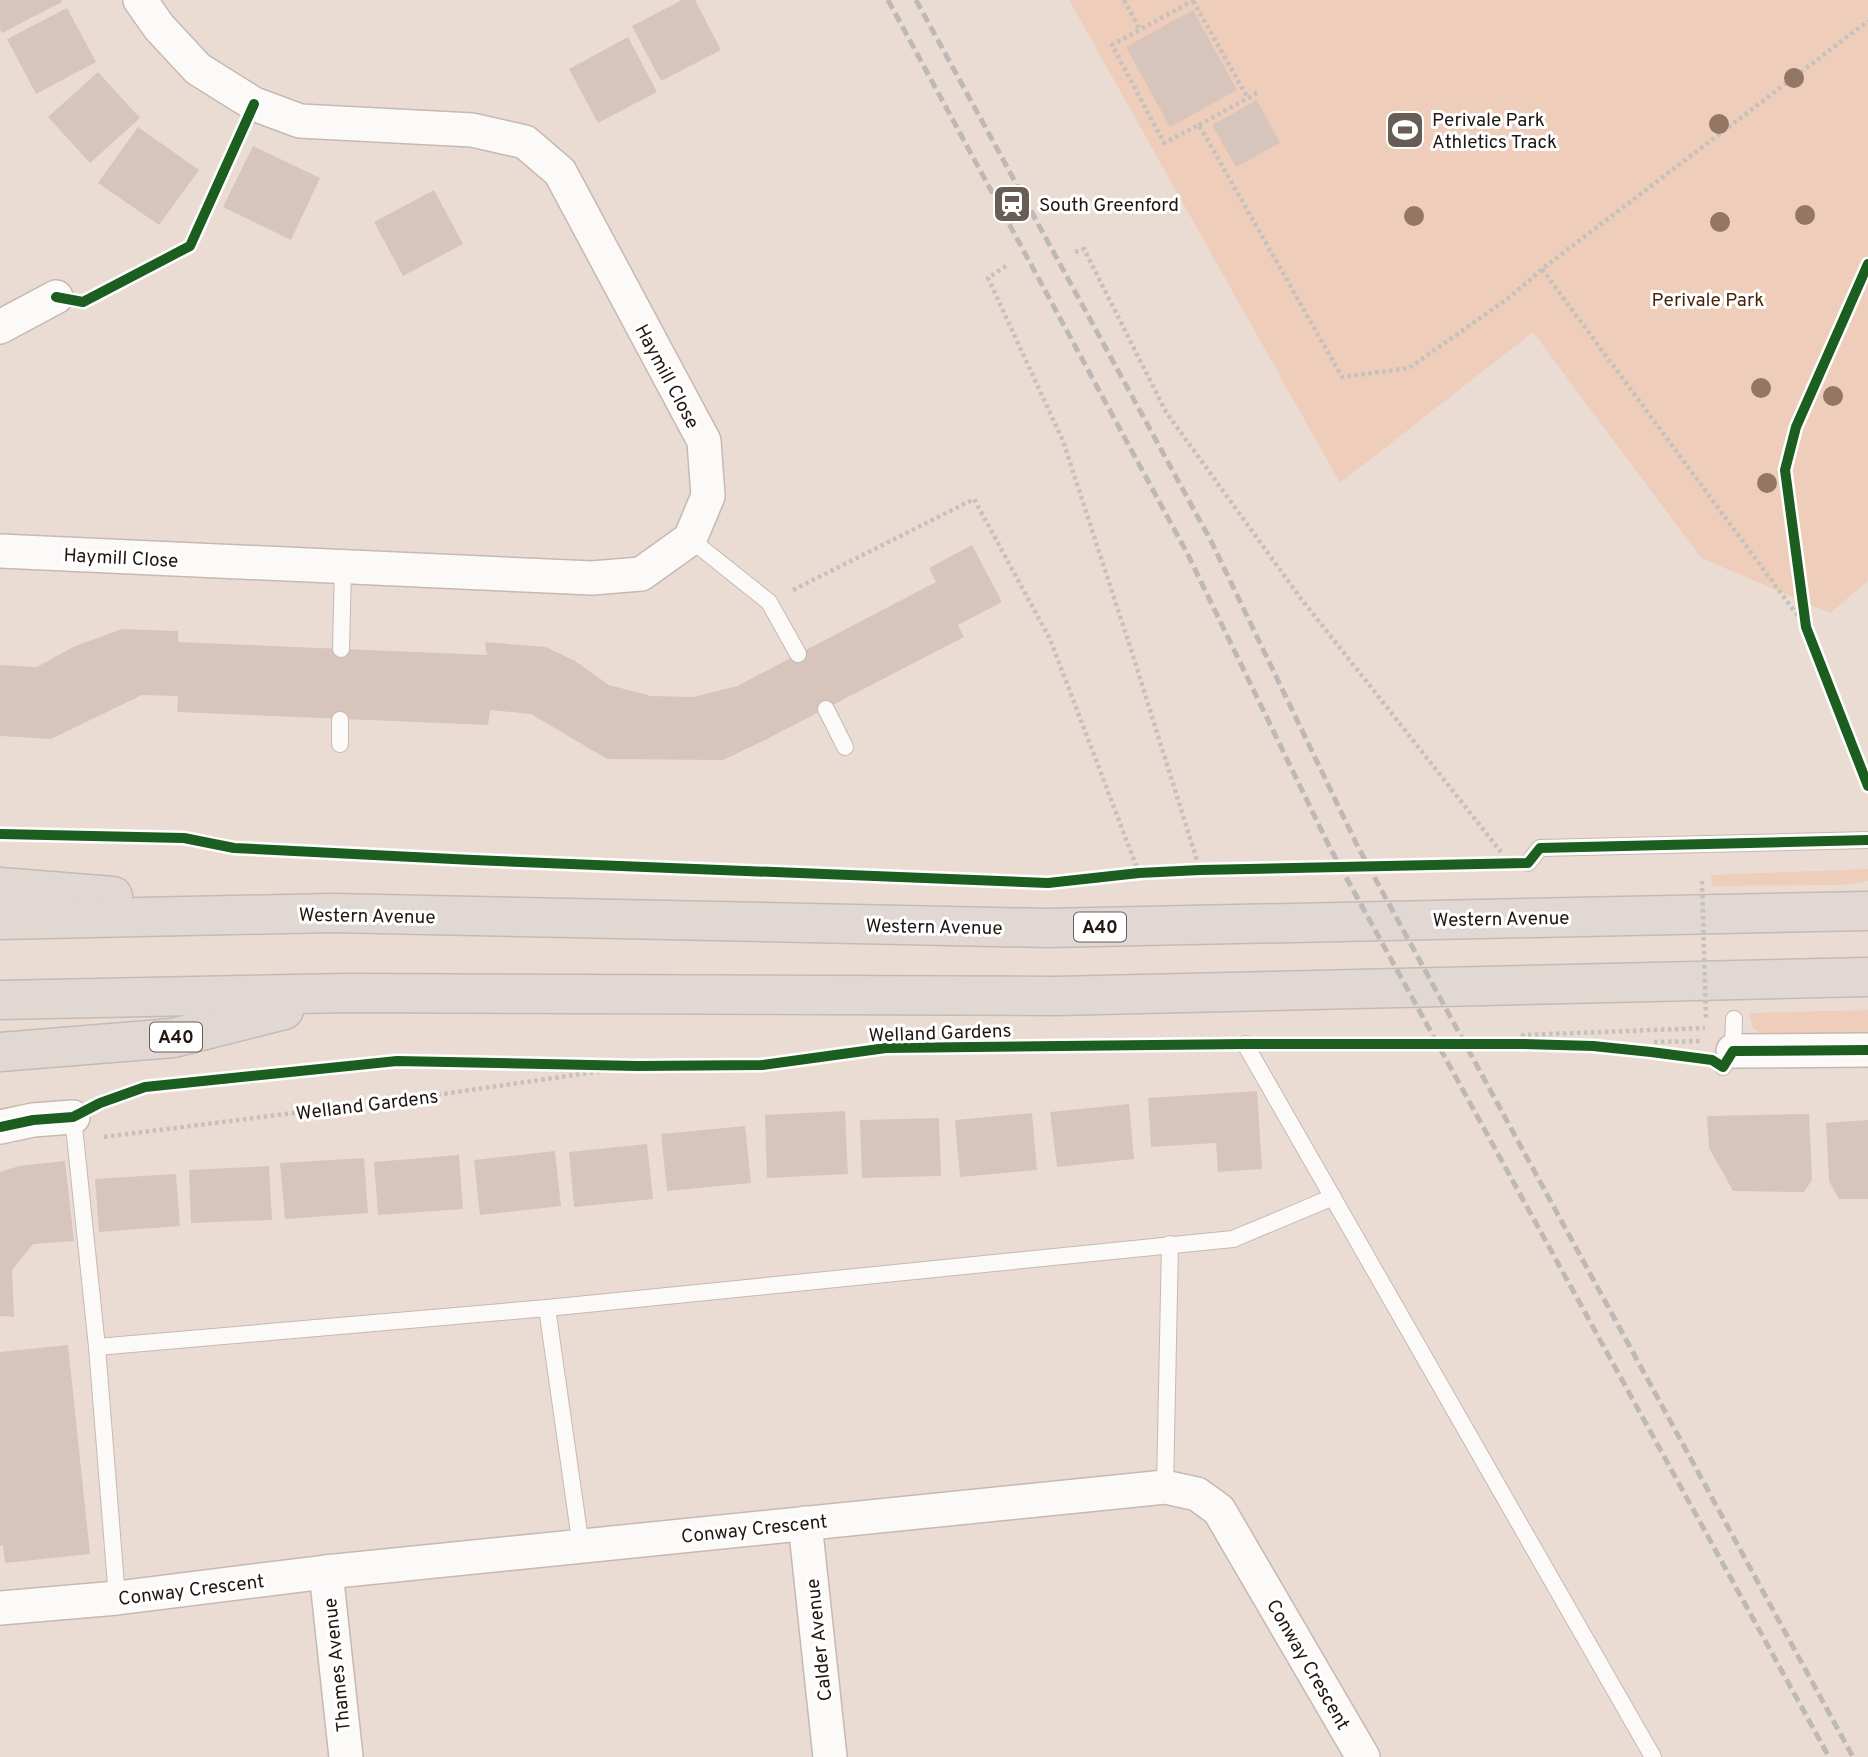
<svg xmlns="http://www.w3.org/2000/svg" width="1868" height="1757" font-family="Overpass,sans-serif">
  <style>
    .green { fill: #eecdbb }
    .building { fill: #d7c5bb }
    .lines { fill: none; stroke-linecap: round; stroke-linejoin: round }
    .service-casing { stroke: #c5b9b2; stroke-width: 18 }
    .minor-casing { stroke: #c5b9b2; stroke-width: 36 }
    .trunk-casing { stroke: #c3bbb7; stroke-width: 41 }
    .path { stroke: #c6c1bd; stroke-width: 4.5; stroke-dasharray: 3.5 3.5; stroke-linecap: butt }
    .service { stroke: #fcfaf8; stroke-width: 16 }
    .minor { stroke: #fcfaf8; stroke-width: 33 }
    .trunk { stroke: #e2d8d3; stroke-width: 38 }
    .rail { stroke: #bdb9b7; stroke-width: 5; stroke-dasharray: 10 5; stroke-linecap: butt }
    .path-bridge { stroke: #c6c1bd; stroke-width: 4.5; stroke-dasharray: 3.5 3.5; stroke-linecap: butt }
    .cycleway-casing { stroke: #fff; stroke-width: 15 }
    .cycleway { stroke: #1b5e20; stroke-width: 10 }
    .tree { fill: #937664 }
    .labels { text-anchor: middle; stroke-width: 6; stroke-linejoin: round; paint-order: stroke }
    .shield { fill: #fff; stroke: #645d59; stroke-width: 2 }
    .shield-label { font-size: 18px; font-weight: bold; fill: #211712 }
    .poi-label { font-size: 19px; fill: #211712; stroke: #fff; text-anchor: start }
    .park-label { font-size: 19px; fill: #4b230a; stroke: #fff }
    .street-label { font-size: 19px; fill: #211712; stroke: #fff }
  </style>
  <rect width="100%" height="100%" fill="#ebdcd3"/>
  <g class="green">
    <polygon points="1069,0 1868,0 1868,581 1830,613 1701,558 1533,332 1340,483"/>
    <polygon points="1868,869 1868,881 1843,885 1712,886 1711,875"/>
    <polygon points="1868,1010 1868,1033 1764,1034 1753,1028 1749,1013"/>
  </g>
  <g class="building">
    <polygon points="0,0 61,0 62,2 2,33 0,29"/>
    <polygon points="682,0 695,0 721,50 661,81 632,26"/>
    <polygon points="67,8 96,62 36,94 7,39"/>
    <polygon points="1193,10 1237,90 1170,127 1126,47"/>
    <polygon points="628,37 657,92 598,123 569,69"/>
    <polygon points="98,72 140,118 90,163 48,117"/>
    <polygon points="1257,100 1280,143 1236,167 1212,125"/>
    <polygon points="138,127 199,170 159,225 98,183"/>
    <polygon points="253,146 320,178 291,240 223,207"/>
    <polygon points="434,190 463,244 403,276 374,222"/>
    <polygon points="972,545 1002,602 958,625 964,637 765,740 723,760 607,759 531,714 490,710 488,725 177,712 178,696 142,695 51,739 0,736 0,665 37,667 73,647 122,629 178,631 178,642 487,655 485,642 546,647 575,661 609,685 651,696 694,697 737,686 936,582 929,568"/>
    <polygon points="1257,1091 1262,1169 1218,1172 1216,1143 1151,1147 1148,1098"/>
    <polygon points="1129,1104 1134,1159 1057,1167 1050,1112"/>
    <polygon points="845,1111 848,1174 767,1178 765,1115"/>
    <polygon points="1032,1113 1037,1170 960,1177 955,1120"/>
    <polygon points="1809,1114 1812,1180 1804,1192 1733,1191 1709,1148 1707,1116"/>
    <polygon points="939,1118 941,1176 862,1178 860,1120"/>
    <polygon points="1868,1120 1868,1199 1839,1199 1829,1181 1826,1123"/>
    <polygon points="745,1126 751,1183 667,1191 661,1134"/>
    <polygon points="647,1144 653,1199 574,1207 569,1152"/>
    <polygon points="555,1151 561,1206 480,1215 474,1160"/>
    <polygon points="459,1155 463,1209 378,1215 374,1162"/>
    <polygon points="364,1158 368,1213 285,1219 280,1163"/>
    <polygon points="65,1161 74,1241 33,1244 12,1270 14,1317 0,1316 0,1172 19,1166"/>
    <polygon points="269,1166 272,1220 191,1223 189,1170"/>
    <polygon points="176,1174 180,1226 99,1232 95,1179"/>
    <polygon points="68,1345 90,1554 5,1563 3,1545 0,1546 0,1352"/>
  </g>
  <g class="lines">
    <defs>
      <g id="service">
        <polyline points="690,539 769,602 798,654"/>
        <polyline points="341,649 343,567"/>
        <polyline points="826,709 845,747"/>
        <polyline points="340,744 340,720"/>
        <polyline points="1528,863 1540,848 1868,840"/>
        <polyline points="1245,1044 1653,1757"/>
        <polyline points="1723,1067 1733,1051 1734,1019"/>
        <polyline points="73,1117 97,1347 117,1598"/>
        <polyline points="547,1308 581,1547"/>
        <polyline points="97,1347 547,1308 1233,1239 1333,1197"/>
        <polyline points="1165,1487 1170,1244"/>
      </g>
      <g id="minor">
        <polyline points="0,327 56,297"/>
        <polyline points="0,551 592,578 641,574 690,539 708,496 704,441 560,172 525,142 472,130 300,121 254,104 198,69 159,27 140,0"/>
        <polyline points="1733,1051 1868,1050"/>
        <polyline points="0,1127 33,1120 73,1117"/>
        <polyline points="805,1523 830,1757"/>
        <polyline points="326,1572 346,1757"/>
        <polyline points="0,1608 117,1598 326,1572 1165,1487 1197,1494 1219,1510 1363,1757"/>
      </g>
      <g id="trunk">
        <polyline points="0,887 113,896"/>
        <polyline points="0,920 332,913 1047,928 1868,911"/>
        <polyline points="0,1000 347,993 1056,996 1868,977"/>
        <polyline points="0,1052 173,1038 284,1010"/>
      </g>
    </defs>
    <use href="#service" class="service-casing"/>
    <use href="#minor" class="minor-casing"/>
    <use href="#trunk" class="trunk-casing"/>
    <g class="path">
      <polyline points="1124,0 1140,30"/>
      <polyline points="1194,0 1112,45 1164,143 1199,125 1342,377 1409,368 1510,297 1542,269 1868,21"/>
      <polyline points="1193,1 1248,98"/>
      <polyline points="1199,125 1257,93"/>
      <polyline points="1075,252 1084,249 1166,412 1299,596 1501,852"/>
      <polyline points="1006,266 988,278 1063,441 1134,659 1200,870"/>
      <polyline points="1542,269 1806,627"/>
      <polyline points="793,590 974,499 1050,639 1139,873"/>
      <polyline points="1654,1042 1700,1041"/>
      <polyline points="1524,1044 1523,1035 1705,1028"/>
      <polyline points="104,1137 443,1094 637,1066"/>
    </g>
    <use href="#service" class="service"/>
    <use href="#minor" class="minor"/>
    <use href="#trunk" class="trunk"/>
    <g class="rail">
      <polyline points="888,0 1187,553 1330,848 1829,1757"/>
      <polyline points="916,0 1211,541 1358,847 1853,1757"/>
    </g>
    <polyline class="path-bridge" points="1702,881 1706,1020"/>
    <defs>
      <g id="cycleway">
        <polyline points="1868,264 1796,427 1785,470 1806,627 1868,786"/>
        <polyline points="56,297 83,302 190,246 254,104"/>
        <polyline points="0,834 184,838 234,848 473,860 1048,883 1139,873 1200,870 1528,863 1540,848 1868,840"/>
        <polyline points="0,1127 33,1120 73,1117 100,1103 145,1087 397,1061 637,1066 762,1065 886,1048 1245,1044 1524,1044 1593,1046 1651,1052 1712,1060 1723,1067 1733,1051 1868,1050"/>
      </g>
    </defs>
    <use href="#cycleway" class="cycleway-casing"/>
    <use href="#cycleway" class="cycleway"/>
  </g>
  <g class="tree">
    <circle cx="1794" cy="78" r="10"/>
    <circle cx="1719" cy="124" r="10"/>
    <circle cx="1805" cy="215" r="10"/>
    <circle cx="1414" cy="216" r="10"/>
    <circle cx="1720" cy="222" r="10"/>
    <circle cx="1761" cy="388" r="10"/>
    <circle cx="1833" cy="396" r="10"/>
    <circle cx="1767" cy="483" r="10"/>
  </g>
  <defs>
    <symbol id="stadium-square" viewBox="-11 -11 22 22"><rect x="-9" y="-9" width="18" height="18" rx="4" fill="#685c56" stroke="#fff"/><path d="M0-5a6.5 5 0 1 0 0 10a6.5 5 0 1 0 0-10ZM-3.5-1.8h7v3.6h-7Z" fill="#fff"/></symbol>
    <symbol id="station-square" viewBox="-11 -11 22 22"><rect x="-9" y="-9" width="18" height="18" rx="4" fill="#685c56" stroke="#fff"/><path d="M-3-6H3Q5-6 5-4V2Q5 4 3 4L4.5 6H3L1.5 4h-3L-3 6H-4.5L-3 4Q-5 4-5 2V-4Q-5-6-3-6ZM-3.5-4v3h7v-3ZM-3.5 1v1.5H-2V1ZM2 1v1.5H3.5V1Z" fill="#fff"/></symbol>
  </defs>
  <g fill-rule="evenodd">
    <use href="#stadium-square" x="1383" y="108" width="44" height="44"/>
    <use href="#station-square" x="990" y="182" width="44" height="44"/>
  </g>
  <g class="labels">
    <g class="shield">
      <rect x="1074" y="912.5" width="52" height="29" rx="5"/>
      <rect x="150" y="1022.5" width="52" height="29" rx="5"/>
    </g>
    <g class="shield-label">
      <text x="1100" y="933">A40</text>
      <text x="176" y="1043">A40</text>
    </g>
    <g class="poi-label">
      <text x="1432" y="126">Perivale Park<tspan x="1432" dy="22">Athletics Track</tspan></text>
      <text x="1039" y="211">South Greenford</text>
    </g>
    <g class="park-label">
      <text x="1708" y="306">Perivale Park</text>
    </g>
    <g class="street-label">
      <text transform="translate(668 376) rotate(62)" y="7">Haymill Close</text>
      <text transform="translate(121 557) rotate(3)" y="7">Haymill Close</text>
      <text transform="translate(367 915) rotate(1)" y="7">Western Avenue</text>
      <text transform="translate(1501 918) rotate(-1)" y="7">Western Avenue</text>
      <text transform="translate(934 926) rotate(1)" y="7">Western Avenue</text>
      <text transform="translate(940 1032) rotate(-2)" y="7">Welland Gardens</text>
      <text transform="translate(367 1104) rotate(-7)" y="7">Welland Gardens</text>
      <text transform="translate(754 1528) rotate(-6)" y="7">Conway Crescent</text>
      <text transform="translate(191 1589) rotate(-7)" y="7">Conway Crescent</text>
      <text transform="translate(818 1640) rotate(-96)" y="7">Calder Avenue</text>
      <text transform="translate(1309 1664) rotate(60)" y="7">Conway Crescent</text>
      <text transform="translate(336 1665) rotate(-96)" y="7">Thames Avenue</text>
    </g>
  </g>
</svg>
